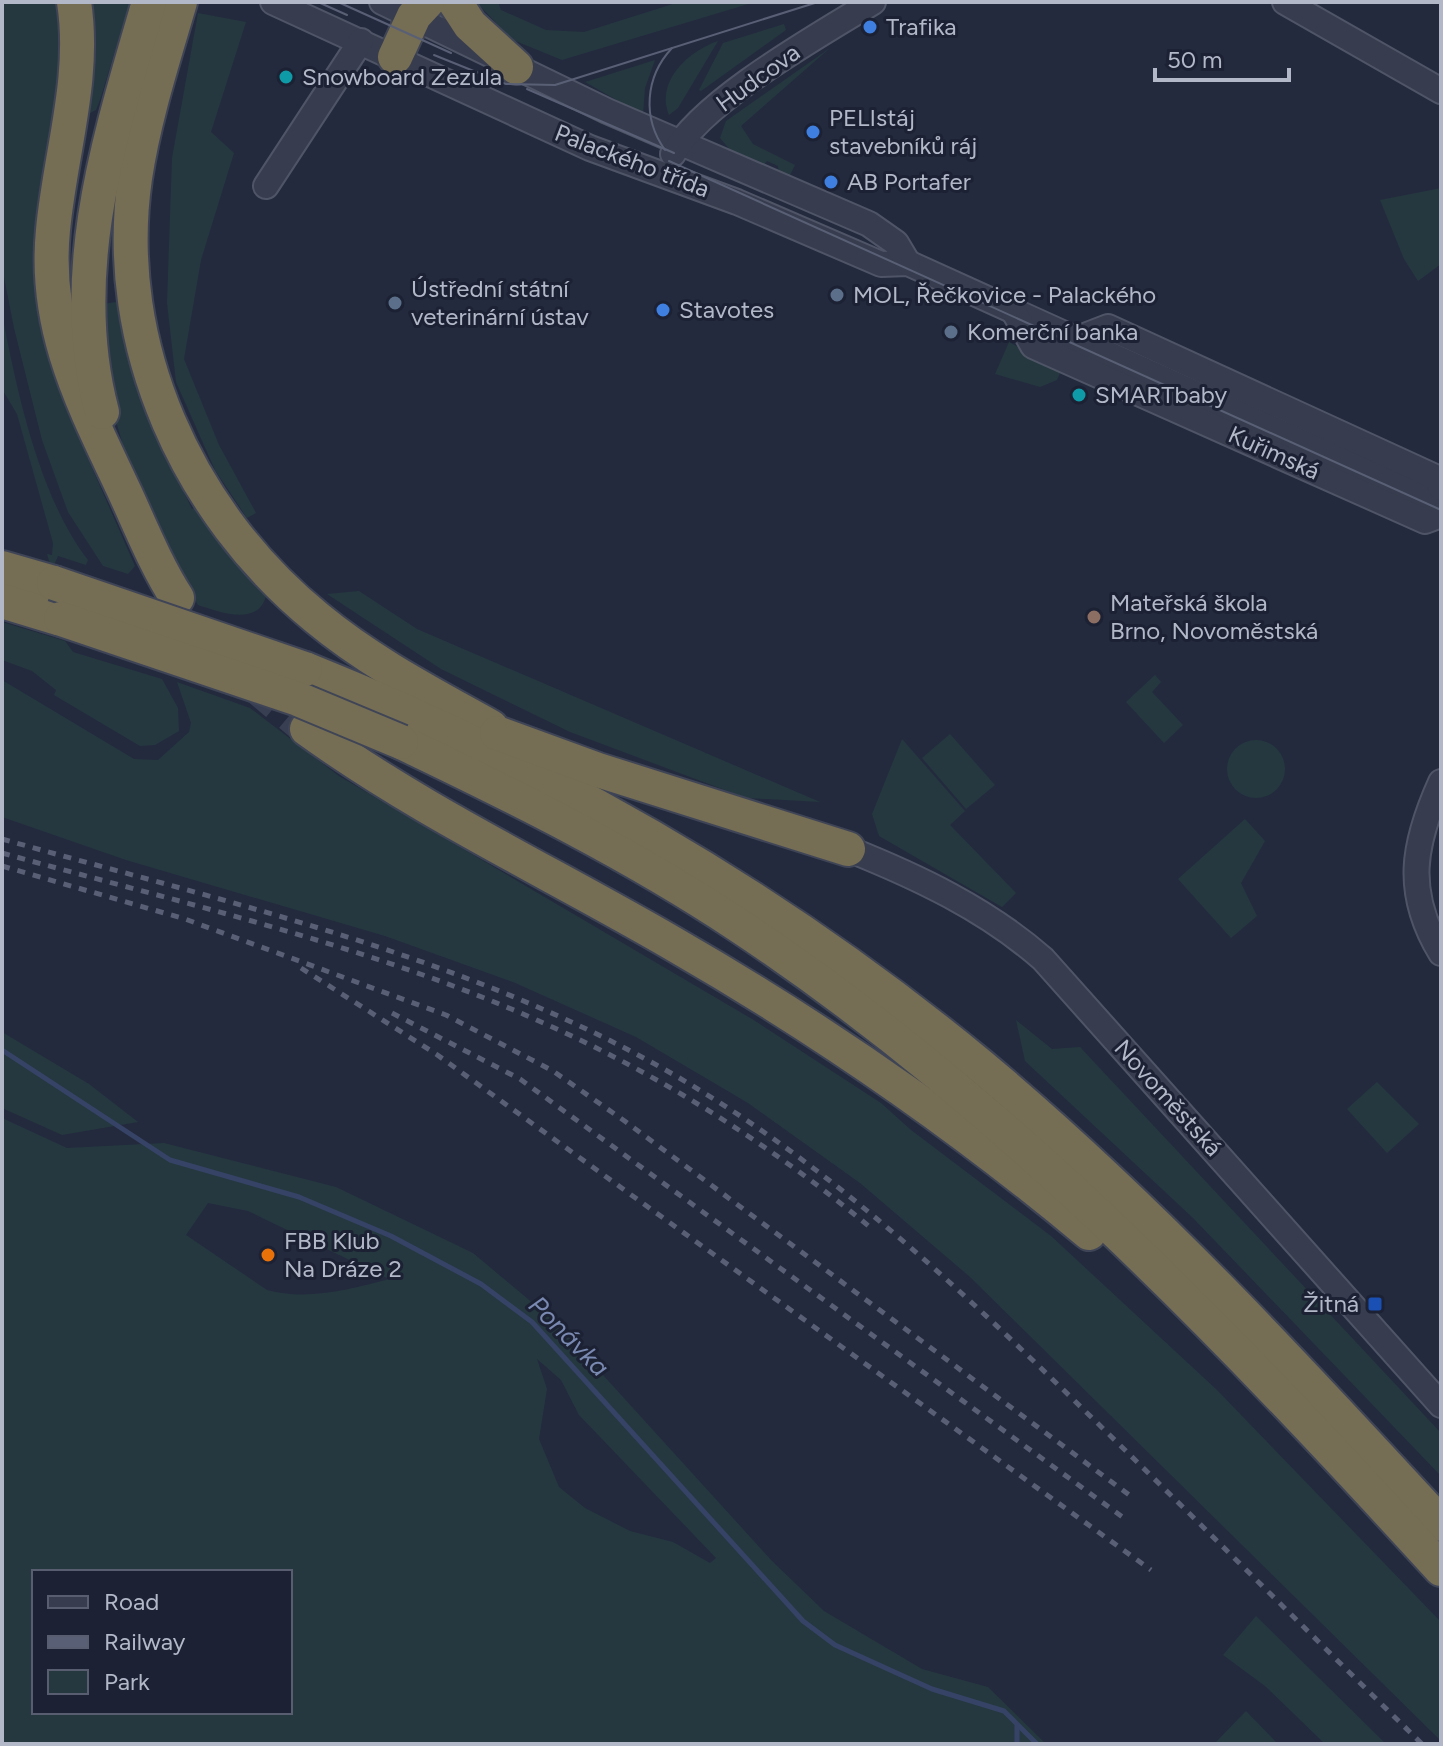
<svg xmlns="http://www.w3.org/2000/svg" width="1443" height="1746" font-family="Figtree,sans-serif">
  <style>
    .green { fill: #25383f; fill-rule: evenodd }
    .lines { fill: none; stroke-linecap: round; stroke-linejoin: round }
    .stream { stroke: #364366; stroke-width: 5 }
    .highway-tunnel { stroke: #393f53; stroke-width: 34; stroke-dasharray: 34 17; stroke-linecap: butt }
    .minor-casing { stroke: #4f5566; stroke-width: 28 }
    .highway-casing { stroke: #3f4556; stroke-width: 38 }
    .minor { stroke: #373d4e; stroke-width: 24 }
    .highway { stroke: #756d54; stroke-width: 34 }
    .tram { stroke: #596076; stroke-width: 2 }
    .rail { stroke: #596076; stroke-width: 5; stroke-dasharray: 8 8; stroke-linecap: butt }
    .highway-bridge-casing { stroke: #3f4556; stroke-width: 38; stroke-linecap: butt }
    .highway-bridge { stroke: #756d54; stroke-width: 34 }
    .shop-dot { fill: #3f7fe0; stroke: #1c2233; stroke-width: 3 }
    .culture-dot { fill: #0f9aa8; stroke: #1c2233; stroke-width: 3 }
    .service-dot { fill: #5c6f8a; stroke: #1c2233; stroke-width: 3 }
    .education-dot { fill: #8d6e63; stroke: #1c2233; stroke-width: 3 }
    .food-dot { fill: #e8710a; stroke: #1c2233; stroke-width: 3 }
    .transit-dot { fill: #1a4fb4; stroke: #1c2233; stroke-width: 3 }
    .labels { text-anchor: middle; stroke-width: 6; stroke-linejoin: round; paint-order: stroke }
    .poi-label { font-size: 24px; fill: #b3b8c9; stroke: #1c2233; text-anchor: start }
    .street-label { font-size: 24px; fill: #b3b8c9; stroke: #1c2233 }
    .water-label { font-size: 26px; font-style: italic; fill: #7a89b2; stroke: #1c2233 }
  </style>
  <rect width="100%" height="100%" fill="#232a3e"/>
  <g class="green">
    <polygon points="2,2 63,2 49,325 75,429 135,566 128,574 103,566 68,512 42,440 14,328 2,267"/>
    <polygon points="84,2 130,2 100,100 96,110 88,114"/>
    <polygon points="476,2 498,2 501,10 546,30 584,32 679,2 755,2 562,60 513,40"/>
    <polygon points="198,13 246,22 211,132 234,153 201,260 184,359 219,445 256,513 247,518 215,470 176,382 167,303 172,158"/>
    <polygon points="784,24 786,30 701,91 699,90 723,43"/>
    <path d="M 718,41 L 678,108 L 669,115 C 655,81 689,51 718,41 Z"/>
    <polygon points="830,48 741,126 753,144 795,165 789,177 779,173 778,166 767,161 763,166 732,152 720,138 726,121"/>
    <polygon points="655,60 645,88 643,115 585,82"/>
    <polygon points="1441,188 1441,264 1418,281 1404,259 1380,200"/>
    <path d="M 116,302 L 147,417 L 192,509 L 196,507 L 230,551 L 228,555 L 266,596 C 258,627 219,612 198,605 C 155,535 118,454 106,372 C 103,350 104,326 103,304 Z"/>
    <path d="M 2,314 C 17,391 39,497 88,560 L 86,565 L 58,556 L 54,565 L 50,564 L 47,554 L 52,555 L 53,543 L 17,414 L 2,389 Z"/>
    <polygon points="1009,342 1061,371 1057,380 1040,387 995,374"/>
    <polygon points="359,591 417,629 820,802 746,798 570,732 441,669 327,594"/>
    <polygon points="2,622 65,641 73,652 162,679 178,708 179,731 155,745 140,746 54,695 56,690 32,671 2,660"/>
    <polygon points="1155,675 1161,682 1152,692 1183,725 1164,743 1126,702"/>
    <polygon points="2,680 134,759 158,760 189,732 191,723 177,682 250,708 339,776 752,1019 881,1103 911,1130 1051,1236 1217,1390 1441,1622 1441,1741 970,1277 860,1183 748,1103 636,1037 513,982 385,936 126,860 2,817"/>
    <polygon points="950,734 995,785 966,809 922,758"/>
    <polygon points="902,739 965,811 950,825 1016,893 1002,907 879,836 872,814"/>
    <circle cx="1256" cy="769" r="29"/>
    <polygon points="1245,819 1265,841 1241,883 1257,916 1231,938 1178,879"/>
    <polygon points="1016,1020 1052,1049 1080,1047 1441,1433 1441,1476 1193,1218 1025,1061"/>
    <polygon points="2,1032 89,1084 138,1122 62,1135 2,1108"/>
    <polygon points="1377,1082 1419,1124 1387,1153 1347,1109"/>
    <path d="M 2,1118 L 67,1148 L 164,1143 L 336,1187 L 473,1253 L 553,1320 L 772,1561 L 824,1611 L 922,1669 L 988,1687 L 1046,1744 L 2,1744 ZM 208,1203 L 248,1211 L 389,1279 C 352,1289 306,1301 267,1290 L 186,1235 ZM 537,1359 L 561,1380 L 579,1415 L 716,1558 L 710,1563 L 673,1542 L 630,1531 L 585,1508 L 559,1487 L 539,1439 L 547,1389 ZM 290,1572 L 290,1712 L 34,1712 L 34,1572 Z"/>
    <polygon points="1256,1616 1386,1744 1325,1744 1265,1686 1223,1655"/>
    <polygon points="1246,1711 1278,1744 1214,1744"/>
  </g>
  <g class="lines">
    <g class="stream">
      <polyline points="2,1050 170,1160 299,1197 391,1236 481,1284 532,1322 803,1621 835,1645 932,1689 1004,1711 1037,1744"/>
      <polyline points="1017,1725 1017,1744"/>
    </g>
    <polyline class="highway-tunnel" points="251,682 307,729"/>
    <defs>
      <g id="minor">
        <polyline points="273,2 590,148 737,202 881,264 908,263 1441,505"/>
        <polyline points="382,2 607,111 869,224 896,243 908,263"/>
        <polyline points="1285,2 1441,91"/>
        <path d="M 673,154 C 703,100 818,36 873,2"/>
        <polyline points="266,186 361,41"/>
        <polyline points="1013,310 1033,346 1425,521 1441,515"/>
        <polyline points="1077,339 1108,327 1435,477 1441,488"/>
        <path d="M 1441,782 C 1413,844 1404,892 1441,953"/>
        <path d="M 848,849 C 918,877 986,909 1043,959 L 1441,1405"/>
      </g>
      <g id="highway">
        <path d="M 74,2 C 86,78 60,154 53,230 C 43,331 85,407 126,495 C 142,530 156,565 177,598"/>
        <path d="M 180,2 C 163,60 144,118 135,178 C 111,345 188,513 317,618 C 370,662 432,694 491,727"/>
        <polyline points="455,2 470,25 516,67"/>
        <polyline points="395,57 414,16 427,2"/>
        <path d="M 102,412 C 65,273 110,136 149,2"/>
        <polyline points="2,568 54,583"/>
        <polyline points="2,601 61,619"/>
        <path d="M 305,669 C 549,767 778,898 981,1066 C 1147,1205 1295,1365 1441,1524"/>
        <path d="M 307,729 C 422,812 550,872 672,943 C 818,1027 960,1125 1089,1233"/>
        <polyline points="497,733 598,770 848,849"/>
        <path d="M 401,742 C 516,797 631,854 738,925 C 1005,1102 1226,1334 1441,1569"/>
      </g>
    </defs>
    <use href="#minor" class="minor-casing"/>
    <use href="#highway" class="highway-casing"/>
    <use href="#minor" class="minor"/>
    <use href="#highway" class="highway"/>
    <g class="tram">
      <polyline points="318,2 347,15"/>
      <polyline points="338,2 451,53"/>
      <polyline points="434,55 506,84 555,85 818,2"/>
      <polyline points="527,89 674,153"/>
      <path d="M 665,150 C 642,118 645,77 672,48"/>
      <polyline points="669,161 1441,510"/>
    </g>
    <g class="rail">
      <path d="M 2,839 C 225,902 458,954 662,1068 C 822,1158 953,1282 1084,1410 C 1197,1520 1309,1633 1422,1744"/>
      <path d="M 2,853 C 181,903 368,945 539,1021 C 659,1074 770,1144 871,1228"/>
      <polyline points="2,866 185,919 446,1015 553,1071 626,1122 1132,1497"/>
      <polyline points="301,968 436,1054 1151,1570"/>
      <polyline points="392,1013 520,1079 1128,1521"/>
    </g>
    <defs>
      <g id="highway-bridge">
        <polyline points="54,583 305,669"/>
        <polyline points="61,619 298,699 401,742"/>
      </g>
    </defs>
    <use href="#highway-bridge" class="highway-bridge-casing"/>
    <use href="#highway-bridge" class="highway-bridge"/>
  </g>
  <g class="shop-dot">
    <circle cx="870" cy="27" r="8"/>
    <circle cx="813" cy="132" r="8"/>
    <circle cx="831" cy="182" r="8"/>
    <circle cx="663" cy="310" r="8"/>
  </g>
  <g class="culture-dot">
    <circle cx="286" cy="77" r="8"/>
    <circle cx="1079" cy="395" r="8"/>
  </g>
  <g class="service-dot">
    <circle cx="837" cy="295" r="8"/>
    <circle cx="395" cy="303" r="8"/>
    <circle cx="951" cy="332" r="8"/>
  </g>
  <circle class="education-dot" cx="1094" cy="617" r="8"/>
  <circle class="food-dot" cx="268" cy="1255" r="8"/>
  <rect class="transit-dot" x="1367" y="1296" width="16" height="16" rx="4"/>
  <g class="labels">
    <g class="poi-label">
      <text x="886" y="35">Trafika</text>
      <text x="302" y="85">Snowboard Zezula</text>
      <text x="829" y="126">PELIstáj<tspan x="829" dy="28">stavebníků ráj</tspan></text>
      <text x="847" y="190">AB Portafer</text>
      <text x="411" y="297">Ústřední státní<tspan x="411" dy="28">veterinární ústav</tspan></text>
      <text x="853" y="303">MOL, Řečkovice - Palackého</text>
      <text x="679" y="318">Stavotes</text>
      <text x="967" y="340">Komerční banka</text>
      <text x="1095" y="403">SMARTbaby</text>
      <text x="1110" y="611">Mateřská škola<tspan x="1110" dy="28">Brno, Novoměstská</tspan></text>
      <text x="284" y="1249">FBB Klub<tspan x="284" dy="28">Na Dráze 2</tspan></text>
      <text x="1359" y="1312" text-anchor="end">Žitná</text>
    </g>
    <g class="street-label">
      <text transform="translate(758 78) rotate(-36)" y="8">Hudcova</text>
      <text transform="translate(632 161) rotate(21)" y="8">Palackého třída</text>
      <text transform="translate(1274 453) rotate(24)" y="8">Kuřimská</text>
      <text transform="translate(1168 1098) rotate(48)" y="8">Novoměstská</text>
    </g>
    <g class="water-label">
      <text transform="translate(569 1336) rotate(45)" y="9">Ponávka</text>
    </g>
  </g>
  <rect width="1443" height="1746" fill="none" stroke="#b3b8c9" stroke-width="8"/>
  <rect x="32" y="1570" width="260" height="144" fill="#1c2233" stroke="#585e6f" stroke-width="2"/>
  <rect x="48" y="1596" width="40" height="12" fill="#373d4e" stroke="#585e6f" stroke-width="2"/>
  <text x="104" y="1610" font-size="24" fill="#b3b8c9">Road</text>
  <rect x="48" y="1636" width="40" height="12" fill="#596076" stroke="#585e6f" stroke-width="2"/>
  <text x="104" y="1650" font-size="24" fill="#b3b8c9">Railway</text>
  <rect x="48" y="1670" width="40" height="24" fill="#25383f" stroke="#585e6f" stroke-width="2"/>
  <text x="104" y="1690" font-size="24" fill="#b3b8c9">Park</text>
  <path d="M1155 68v12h134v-12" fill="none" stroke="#b3b8c9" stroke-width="4"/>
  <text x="1167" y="68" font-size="24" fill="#b3b8c9" stroke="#1c2233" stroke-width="6" paint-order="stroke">50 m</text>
</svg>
